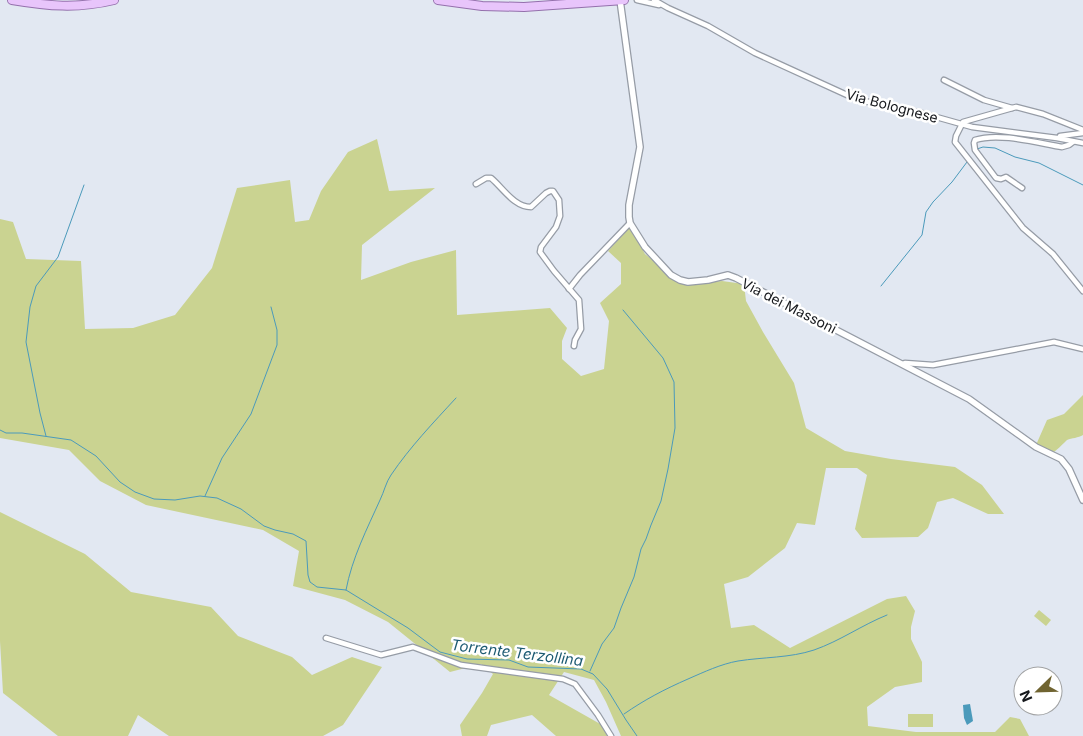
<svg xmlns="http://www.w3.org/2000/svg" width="1083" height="736" font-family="Inter,sans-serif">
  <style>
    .green { fill: #cad391 }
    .water { fill: #4b9abb }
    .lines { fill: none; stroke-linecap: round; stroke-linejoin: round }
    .stream { stroke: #4b9abb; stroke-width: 1 }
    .minor-casing { stroke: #969ca6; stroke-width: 7 }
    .tertiary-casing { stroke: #969ca6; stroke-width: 8 }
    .primary-casing { stroke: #9470ac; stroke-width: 10 }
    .minor { stroke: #fff; stroke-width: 4.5 }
    .tertiary { stroke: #fff; stroke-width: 5.5 }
    .primary { stroke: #e8c5fb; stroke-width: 8 }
    .labels { text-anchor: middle; stroke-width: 5; stroke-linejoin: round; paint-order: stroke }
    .street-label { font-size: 14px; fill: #16181c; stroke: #fff }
    .water-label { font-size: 15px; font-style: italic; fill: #1c5a72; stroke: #fff }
  </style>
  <rect width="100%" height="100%" fill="#e2e8f2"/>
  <g class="green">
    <polygon points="377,139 389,191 435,188 362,245 361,280 411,262 456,250 457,315 550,308 567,328 562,341 562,359 581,376 604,369 609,321 600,303 621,284 621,263 608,251 630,227 645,254 684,285 722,281 744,284 746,301 763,332 794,383 806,428 845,451 891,459 955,467 982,485 1004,514 988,514 953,498 937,502 928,528 918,537 862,538 855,529 867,475 857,468 826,468 815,525 797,523 785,548 748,577 724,584 731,628 754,625 790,648 887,599 906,596 915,611 911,627 911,639 922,662 922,682 895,687 867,707 868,726 916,732 995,732 1010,717 1020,719 1029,736 621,736 606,702 594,680 564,672 549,695 602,725 607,736 556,736 532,715 491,725 487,736 462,736 460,725 482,693 493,674 481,664 450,672 388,622 345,600 293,586 299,551 263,530 146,505 100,481 69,450 0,438 0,219 13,222 26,259 81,261 85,329 133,328 175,315 212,268 237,188 290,180 295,222 309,220 321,191 348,152"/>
    <path d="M 1083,395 L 1083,435 C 1078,438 1072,438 1067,440 C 1064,443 1058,449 1054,452 L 1036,445 L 1047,420 L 1064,414 Z"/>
    <polygon points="0,512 85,554 131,592 211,607 238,636 292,657 312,675 352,657 382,667 343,725 323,736 169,736 138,715 128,736 58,736 3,693 0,641"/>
    <polygon points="1039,610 1051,620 1046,626 1034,616"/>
    <rect x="908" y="714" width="25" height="13"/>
  </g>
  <polygon class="water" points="970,704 973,721 967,725 964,718 963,705"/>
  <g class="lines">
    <g class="stream">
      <polyline points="977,149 983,147 995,148 1015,157 1039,163 1083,185"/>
      <polyline points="881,286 922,235 926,212 933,202 952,182 967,162"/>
      <polyline points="0,430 6,433 22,433 71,440 96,456 120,482 135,492 154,499 175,500 200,496 217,498 241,509 264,526 275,530 293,534 306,541 308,575 310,582 317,587 346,590 408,628 440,652 467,659 509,660 528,667 581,669 593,674 607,689 626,720 637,736"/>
      <polyline points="46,436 40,413 26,342 30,307 36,286 58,257 84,185"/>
      <polyline points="205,496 222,458 251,414 277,345 277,330 271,307"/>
      <path d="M 346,590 C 352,558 367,529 380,500 C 384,492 386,482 391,475 C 410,447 433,423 456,398"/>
      <polyline points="590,671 602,644 614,628 621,608 634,577 641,549 646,539 651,525 661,501 668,469 675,428 674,382 663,358 623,310"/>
      <path d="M 624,714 C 644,700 665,689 688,679 C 704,672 721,664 738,661 C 763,657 790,658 814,650 C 840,641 862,625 887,615"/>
    </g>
    <defs>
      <g id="minor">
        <polyline points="637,0 659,5"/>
        <polyline points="654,0 668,8 708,26 755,53 847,95 859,100 922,113 972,127 1057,138 1083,143"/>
        <polyline points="944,80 984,100 1012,108"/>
        <polyline points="1083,130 1043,114 1016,107 963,122 956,136 955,142 1023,228 1053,254 1083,291"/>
        <polyline points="1060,136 1083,133"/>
        <path d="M 476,184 L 486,178 L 491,178 C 503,188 514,207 531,207 L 546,193 L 550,191 L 553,191 L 559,200 L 560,216 L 556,227 L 541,247 L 540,252 L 554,271 L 579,300 L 581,329 L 575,340 L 574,346"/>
        <path d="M 1022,188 L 1006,177 L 1001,179 L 996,178 L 975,150 L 974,143 L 975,140 C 999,132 1038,143 1062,147 L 1069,145 L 1073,142"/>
        <polyline points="569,289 580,275 630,223"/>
        <polyline points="903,364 905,363 933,365 1054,342 1083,349"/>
        <polyline points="326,638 381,655 413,647 461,665 563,679 575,684 598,715 611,736"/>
      </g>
      <polyline id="tertiary" points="620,0 640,147 629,205 629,217 630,223 645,247 671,275 680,280 688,282 708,280 728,275 736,278 969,399 1036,447 1061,459 1069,469 1083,500"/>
      <g id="primary">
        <path d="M 12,0 C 48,6 77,9 114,0"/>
        <polyline points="438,0 482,6 524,7 624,0"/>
      </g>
    </defs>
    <use href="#minor" class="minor-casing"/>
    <use href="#tertiary" class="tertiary-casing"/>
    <use href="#primary" class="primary-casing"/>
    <use href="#minor" class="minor"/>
    <use href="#tertiary" class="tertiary"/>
    <use href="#primary" class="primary"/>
  </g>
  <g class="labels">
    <g class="street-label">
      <text transform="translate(892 106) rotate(15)" y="5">Via Bolognese</text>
      <text transform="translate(789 306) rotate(27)" y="5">Via dei Massoni</text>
    </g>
    <g class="water-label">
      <text transform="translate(517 653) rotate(7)" y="5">Torrente Terzollina</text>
    </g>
  </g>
  <g transform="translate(1038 691) rotate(247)"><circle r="24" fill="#ffffff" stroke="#a2a3a4"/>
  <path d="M0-4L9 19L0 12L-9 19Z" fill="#706431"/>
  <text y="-8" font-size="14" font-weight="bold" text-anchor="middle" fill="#16181c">N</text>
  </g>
</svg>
